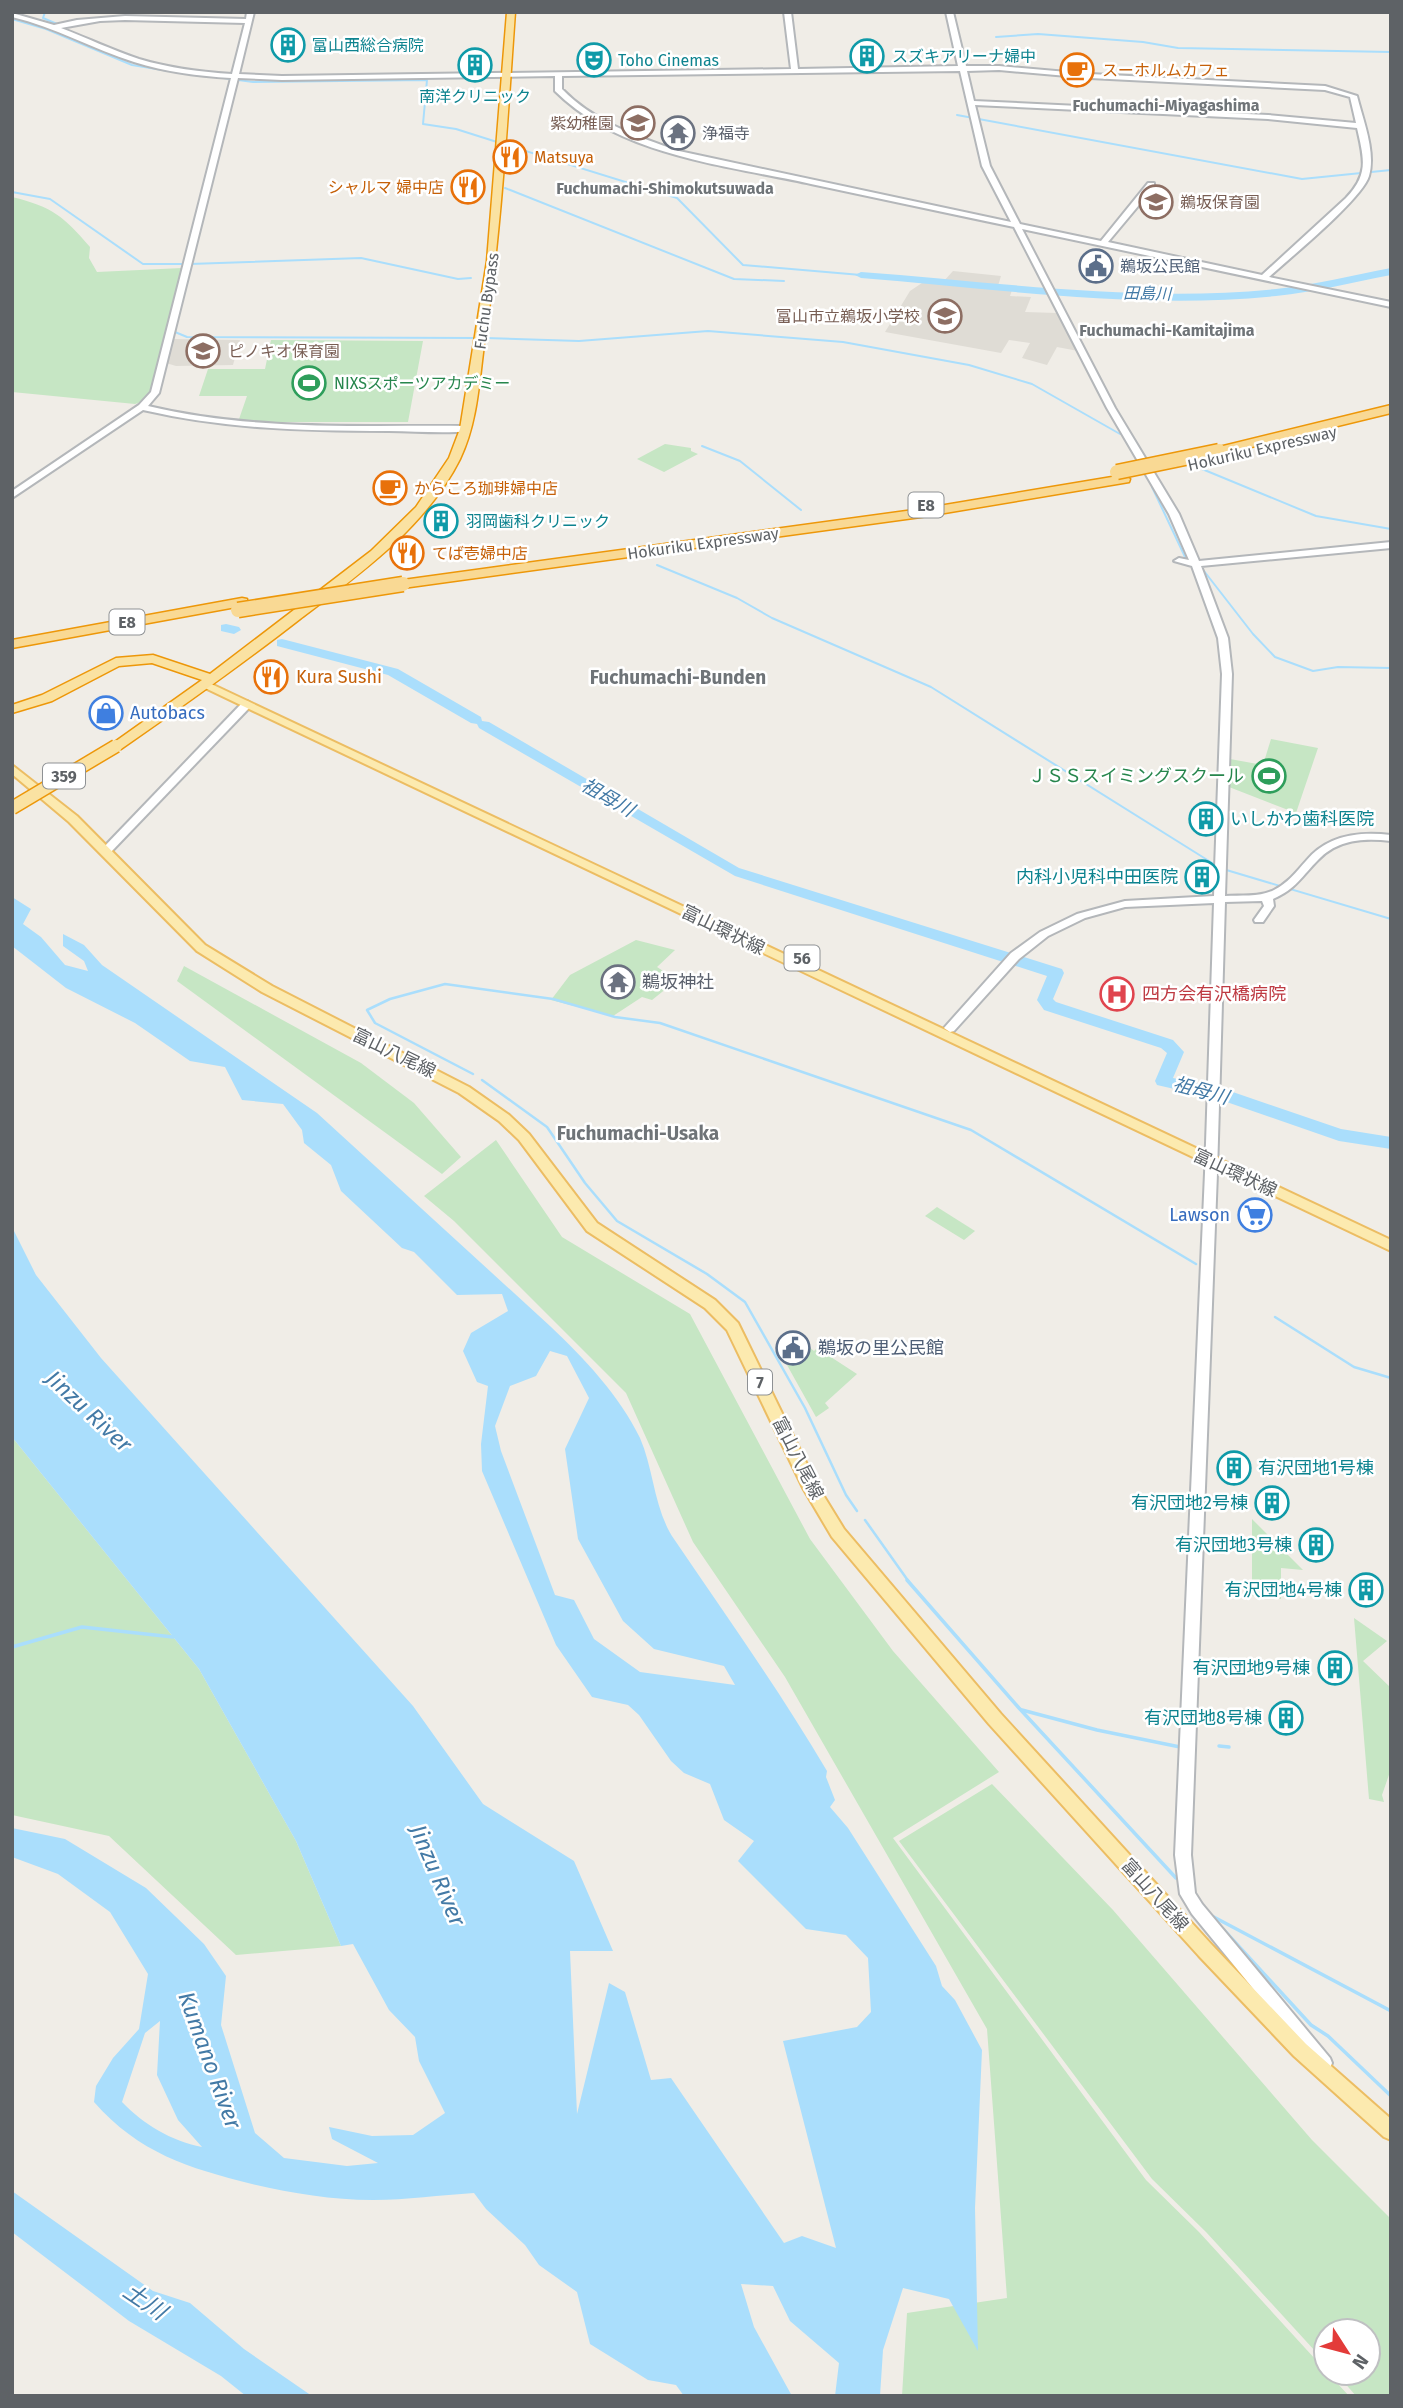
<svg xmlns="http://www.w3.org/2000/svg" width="1403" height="2408" font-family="'Fira Sans','Noto Sans JP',sans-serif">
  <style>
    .education { fill: #dfdcd5 }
    .green { fill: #c6e6c4 }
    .water { fill: #aadefc; fill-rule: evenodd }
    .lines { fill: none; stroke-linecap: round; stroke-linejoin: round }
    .stream-far2 { stroke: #aadefc; stroke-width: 2 }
    .stream-far1 { stroke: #aadefc; stroke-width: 2.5 }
    .stream { stroke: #aadefc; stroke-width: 3.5 }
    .river { fill: #aadefc; fill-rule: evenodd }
    .tertiary-casing { stroke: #b4b7ba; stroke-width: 4 }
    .primary-casing { stroke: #ecbd63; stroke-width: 4 }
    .trunk-casing { stroke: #ed9709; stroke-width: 3 }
    .motorway-casing { stroke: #ed9709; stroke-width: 3 }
    .tertiary { fill: #fff; fill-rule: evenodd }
    .primary { fill: #fceaaf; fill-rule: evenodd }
    .trunk { fill: #fae2a2; fill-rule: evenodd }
    .motorway { fill: #f9d994; fill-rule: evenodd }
    .trunk-bridge-casing { stroke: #ed9709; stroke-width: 15; stroke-linecap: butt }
    .motorway-bridge-casing { stroke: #ed9709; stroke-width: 17; stroke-linecap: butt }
    .trunk-bridge { stroke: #fae2a2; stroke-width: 12 }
    .motorway-bridge { stroke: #f9d994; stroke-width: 14 }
    .labels { text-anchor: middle; stroke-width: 5; stroke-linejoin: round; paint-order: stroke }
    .far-culture-label { font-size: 16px; fill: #0d838f; stroke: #fff; text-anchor: start }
    .far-food-label { font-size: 16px; fill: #c56008; stroke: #fff; text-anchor: start }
    .far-neighbourhood-label { font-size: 16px; font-weight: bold; fill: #6f7478; stroke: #fff }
    .far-education-label { font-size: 16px; fill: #785e54; stroke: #fff; text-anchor: end }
    .far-worship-label { font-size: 16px; fill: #5b616d; stroke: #fff; text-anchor: start }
    .far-service-label { font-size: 16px; fill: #4e5e75; stroke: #fff; text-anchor: start }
    .far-water-label { font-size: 16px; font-style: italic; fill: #437aa6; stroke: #fff }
    .far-street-label { font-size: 16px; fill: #5e6266; stroke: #fff }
    .far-leisure-label { font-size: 16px; fill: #27864d; stroke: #fff; text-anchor: start }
    .shield { fill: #fff; stroke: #8e9194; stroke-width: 2 }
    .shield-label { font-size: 16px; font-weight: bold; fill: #5e6266 }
    .food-label { font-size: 18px; fill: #c56008; stroke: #fff; text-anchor: start }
    .shop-label { font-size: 18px; fill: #366cbe; stroke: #fff; text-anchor: start }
    .leisure-label { font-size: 18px; fill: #27864d; stroke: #fff; text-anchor: end }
    .culture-label { font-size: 18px; fill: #0d838f; stroke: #fff; text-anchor: end }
    .street-label { font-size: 18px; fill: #5e6266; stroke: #fff }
    .worship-label { font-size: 18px; fill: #5b616d; stroke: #fff; text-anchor: start }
    .health-label { font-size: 18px; fill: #be3a42; stroke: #fff; text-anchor: start }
    .service-label { font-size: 18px; fill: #4e5e75; stroke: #fff; text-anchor: start }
    .neighbourhood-label { font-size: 19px; font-weight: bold; fill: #6f7478; stroke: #fff }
    .water-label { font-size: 19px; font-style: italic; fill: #437aa6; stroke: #fff }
    .near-water-label { font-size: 23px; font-style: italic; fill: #437aa6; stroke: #fff }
  </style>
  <rect width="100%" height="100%" fill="#f0ede7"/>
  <g class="education">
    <polygon points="953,271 1001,276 997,289 1012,290 1010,296 1031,297 1025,312 1057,313 1078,351 1057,347 1047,365 1022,358 1030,343 1009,340 1001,353 885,332 910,291 925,281 943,282"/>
    <polygon points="172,339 240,340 233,365 176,366 166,363"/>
  </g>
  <g class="green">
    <path d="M 12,197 C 53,207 63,216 90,247 L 89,258 L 97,272 L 182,268 L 151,392 L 144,401 L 135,404 L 12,392 Z"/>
    <polygon points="271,340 423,341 408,422 238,422 247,396 199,396 208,369 265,369"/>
    <polygon points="665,444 691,448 691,451 698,454 664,472 637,459"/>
    <polygon points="1271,739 1318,748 1296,813 1229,787 1230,759 1263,765"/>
    <polygon points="636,940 675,950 657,967 677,980 652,1000 642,997 613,1016 551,1000 570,975"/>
    <polygon points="184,966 361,1063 414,1103 461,1157 442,1174 177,981"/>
    <polygon points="496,1140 562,1237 690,1314 810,1539 893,1651 999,1772 893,1838 1146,2180 1199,2232 1349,2396 902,2396 907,2313 1007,2298 987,2029 785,1677 693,1542 626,1393 454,1221 424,1196"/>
    <polygon points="937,1207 975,1231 964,1240 925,1216"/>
    <polygon points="809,1347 814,1351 817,1348 857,1374 825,1403 829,1408 816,1417 787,1365"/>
    <polygon points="12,1437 199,1669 296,1841 341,1946 236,1955 109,1836 12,1815"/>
    <polygon points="1252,1519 1303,1570 1281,1568 1281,1599 1252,1596"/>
    <polygon points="1354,1618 1387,1641 1363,1661 1391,1688 1391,1769 1382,1795 1384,1802 1369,1799"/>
    <polygon points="992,1784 1113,1910 1312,2140 1391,2219 1391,2396 1356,2396 1336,2373 1368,2373 1368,2331 1326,2331 1326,2363 1206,2232 1152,2179 899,1841"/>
  </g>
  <g class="water">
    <path d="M 12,897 L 31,909 L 23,924 L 41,937 L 65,965 L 88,971 L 84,961 L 63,946 L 63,934 L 84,945 L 102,965 L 317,1113 L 550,1326 C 583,1357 620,1396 640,1438 C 654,1470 654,1510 674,1539 C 726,1616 780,1691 827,1771 L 826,1777 L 835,1800 L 830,1807 L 848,1828 L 936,1966 L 942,1986 L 955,2000 L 982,2050 L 975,2208 L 978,2351 L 949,2299 L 903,2288 L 883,2350 L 880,2396 L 835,2396 L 839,2363 L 790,2321 L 773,2286 L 741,2284 L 754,2327 L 792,2396 L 684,2396 L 676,2385 L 648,2380 L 590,2344 L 577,2292 L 539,2265 L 525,2245 L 486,2209 L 474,2193 C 440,2195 407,2200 373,2200 C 331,2200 292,2193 252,2184 C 188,2168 139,2153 94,2102 L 96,2086 L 113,2058 L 139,2029 L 148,1974 L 110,1912 L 58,1874 L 12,1857 L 12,1828 L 65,1839 L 146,1888 L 204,1944 L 226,1976 L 221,2025 L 255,2133 L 284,2158 L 347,2166 L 378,2163 L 332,2139 L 329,2127 L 372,2136 L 413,2135 L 445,2113 L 419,2061 L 415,2037 L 389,2010 L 353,1944 L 341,1946 L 296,1841 L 199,1669 L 12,1437 L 12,1227 L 36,1275 L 101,1358 L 413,1706 L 483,1804 L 574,1861 L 613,1951 L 570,1951 L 577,2114 L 609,1983 L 625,1992 L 651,2080 L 671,2078 L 784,2243 L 802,2236 L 836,2248 L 783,2041 L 857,2027 L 871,2012 L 868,1958 L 846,1935 L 806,1929 L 738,1861 L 754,1841 L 724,1820 L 710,1784 L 684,1773 L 671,1761 L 639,1715 L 628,1705 L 592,1697 L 556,1645 L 482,1471 L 481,1444 L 488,1386 L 477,1382 L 463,1351 L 471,1333 L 508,1311 L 502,1294 L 457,1295 L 414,1252 L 402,1248 L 341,1191 L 331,1165 L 304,1143 L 302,1130 L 283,1104 L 242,1100 L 225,1067 L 190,1061 L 135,1023 L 66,988 L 12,946 ZM 550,1351 L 567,1356 L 589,1398 L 565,1449 L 578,1539 L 623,1621 L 654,1649 L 724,1666 L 735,1685 L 640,1672 L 594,1639 L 574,1600 L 555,1595 L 501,1451 L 495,1426 L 510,1386 L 536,1376 ZM 160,2021 L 157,2075 L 178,2120 L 202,2147 C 171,2141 143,2124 122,2102 L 145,2033 Z"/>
    <polygon points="12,2191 153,2291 190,2303 244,2349 312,2396 246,2396 221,2376 129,2321 12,2232"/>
  </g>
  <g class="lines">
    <g class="stream-far2">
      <polyline points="45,12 43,18 57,24"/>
      <polyline points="12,19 46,29 132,65 175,72"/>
      <polyline points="996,37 1038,34 1143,42 1178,48 1391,52"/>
      <polyline points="209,76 253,82 427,80 423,124 456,129 497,142"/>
      <polyline points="957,115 1302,179 1391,170"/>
      <polyline points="503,144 677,198 743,265 861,275"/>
      <polyline points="505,188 734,279 784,281"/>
      <polyline points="12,192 50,199 143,264 184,264"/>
      <polyline points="190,264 361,258 458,279 471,278"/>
      <polyline points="175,332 187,337 478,338"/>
      <polyline points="485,338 579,341 708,331 843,342 969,365 1032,384 1120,434"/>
      <polyline points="702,446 740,461 801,510"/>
      <polyline points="1202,469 1316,516 1391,529"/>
      <polyline points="1152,487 1186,559"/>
      <polyline points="657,565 737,598 772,618 931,687 1217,866"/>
      <polyline points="1204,571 1253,634 1275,657 1313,671 1338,667 1391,668"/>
      <polyline points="1223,869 1391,919"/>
    </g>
    <g class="stream-far1">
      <polyline points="473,1074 375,1023 367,1010 390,999 445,984 553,999 615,1017 660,1023 971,1130 1196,1264"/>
      <polyline points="482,1080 547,1127 585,1183 617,1221 707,1274 745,1302 805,1408 846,1495 857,1511"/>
      <polyline points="1275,1317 1354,1367 1391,1378"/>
      <polyline points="865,1520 909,1582"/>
    </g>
    <g class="stream">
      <polyline points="907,1580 1019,1708 1176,1878"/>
      <polyline points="12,1647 82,1627 173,1637"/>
      <polyline points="1022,1710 1097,1730 1180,1747"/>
      <polyline points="1219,1746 1229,1747"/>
      <polyline points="1210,1915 1391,2011"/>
      <polyline points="1222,1928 1311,2025 1328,2036 1391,2096"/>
    </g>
    <g class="river">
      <path d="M 1391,268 L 1391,275 C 1353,282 1315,292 1276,296 C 1139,310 998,289 861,278 L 855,275 L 861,272 C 998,282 1139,303 1276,289 C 1314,285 1353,275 1391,268 Z"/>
      <polygon points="226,624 239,627 241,630 234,634 221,631 221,625"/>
      <polygon points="282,639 398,669 481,717 482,721 489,722 739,868 1062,969 1064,973 1053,999 1056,1002 1173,1040 1184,1052 1173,1078 1227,1090 1341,1129 1391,1137 1391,1149 1339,1141 1218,1099 1157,1085 1155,1081 1167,1053 1161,1048 1044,1010 1037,1000 1047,976 735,876 479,728 477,724 471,723 388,675 277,646 277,640"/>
    </g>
    <defs>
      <g id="tertiary">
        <path d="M 247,12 L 254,12 L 239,74 L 282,76 L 791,69 L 784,12 L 791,12 L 798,69 L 958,66 L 946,12 L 953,12 L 966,66 L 999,66 L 1090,74 L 1325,86 L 1357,96 C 1363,120 1376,152 1369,176 C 1363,198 1290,258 1269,277 L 1391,302 L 1391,307 L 1022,229 L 1115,408 L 1179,514 L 1199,561 L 1391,542 L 1391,548 L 1201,566 L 1228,638 L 1232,674 L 1225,896 C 1241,895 1260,897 1274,890 C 1288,883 1296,872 1306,861 C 1327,835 1359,831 1391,835 L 1391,841 C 1364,838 1338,839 1318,860 C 1302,876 1296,889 1273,899 L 1274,906 L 1263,922 L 1255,922 L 1254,920 L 1264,906 L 1262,901 L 1225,902 L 1217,1173 L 1191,1855 L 1195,1893 L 1202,1904 L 1330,2058 L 1332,2063 L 1330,2068 L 1324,2070 L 1318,2068 L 1192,1914 L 1180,1894 L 1175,1855 L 1205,1173 L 1214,903 L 1125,907 L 1085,918 L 1048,936 L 1019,959 L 954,1031 L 950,1032 L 944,1028 L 1011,953 L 1040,932 L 1077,914 L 1125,901 L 1214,896 L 1222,674 L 1218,638 L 1192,566 L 1174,561 L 1179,558 L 1189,560 L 1169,514 L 1107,408 L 1014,227 C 946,213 878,198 811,184 C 725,165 620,156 555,91 L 555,76 L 282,80 L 238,78 L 159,393 L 148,406 C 253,431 359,425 466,426 L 470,429 L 469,431 C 443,434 415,431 389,431 C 304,431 226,429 143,410 L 12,498 L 12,491 L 139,405 L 151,392 L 231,78 C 198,76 166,72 134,62 C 93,49 55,27 12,17 L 12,13 L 54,25 L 77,20 L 125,16 L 246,19 ZM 125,20 L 245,23 L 232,74 C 201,72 169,68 139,59 C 112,50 87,38 61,28 L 100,21 ZM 999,70 L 1090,78 L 1325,90 L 1350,97 L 1356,123 L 1268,115 L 974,101 L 967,71 ZM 960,71 L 982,166 L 1011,222 L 679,151 C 636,136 594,122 562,89 L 562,76 ZM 975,105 L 1268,119 L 1357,128 C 1364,159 1369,174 1346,198 L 1262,275 L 1108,242 L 1154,187 L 1154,183 L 1148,183 L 1101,241 L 1020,224 L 990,166 Z"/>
        <polygon points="247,701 252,704 251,706 110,853 102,853 101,851 102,849 243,702"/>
      </g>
      <g id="primary">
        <polygon points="207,682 1391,1240 1391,1251 203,687 201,685"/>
        <polygon points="12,765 77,816 205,945 272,986 469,1087 509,1115 529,1134 597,1223 715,1300 738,1323 817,1485 844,1529 1001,1714 1211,1944 1306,2044 1391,2119 1391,2140 1384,2137 1294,2056 1199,1956 989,1724 832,1537 803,1488 727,1330 705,1308 587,1231 519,1140 499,1121 459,1093 262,992 197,951 69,822 12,774"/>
      </g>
      <path id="trunk" d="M 507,12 L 515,12 C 507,124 501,235 484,345 C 479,383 477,424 460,459 C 426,527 360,574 300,619 C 241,665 183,706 121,749 L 111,749 L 109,746 L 202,680 L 152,663 L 119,666 L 52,701 L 12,713 L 12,705 L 42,695 L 116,658 L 153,655 L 210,674 L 371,551 L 416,507 L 449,458 L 460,429 L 487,261 Z"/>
      <g id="motorway">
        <polygon points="1391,405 1391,413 1219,455 1213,451 1215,448"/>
        <polygon points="1124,475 1130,479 1129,482 921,517 403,588 396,584 403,580 921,509"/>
        <polygon points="242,598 247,599 247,605 12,648 12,640"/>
      </g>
    </defs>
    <use href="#tertiary" class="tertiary-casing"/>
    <use href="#primary" class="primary-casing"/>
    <use href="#trunk" class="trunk-casing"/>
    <use href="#motorway" class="motorway-casing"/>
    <use href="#tertiary" class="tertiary"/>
    <use href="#primary" class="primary"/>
    <use href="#trunk" class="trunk"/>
    <use href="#motorway" class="motorway"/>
    <defs>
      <polyline id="trunk-bridge" points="12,808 116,746"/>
      <g id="motorway-bridge">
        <polyline points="1117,472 1219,451"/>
        <polyline points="238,610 403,584"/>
      </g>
    </defs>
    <use href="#trunk-bridge" class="trunk-bridge-casing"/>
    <use href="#motorway-bridge" class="motorway-bridge-casing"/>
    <use href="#trunk-bridge" class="trunk-bridge"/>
    <use href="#motorway-bridge" class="motorway-bridge"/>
  </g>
  <defs>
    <symbol id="building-ring" viewBox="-11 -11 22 22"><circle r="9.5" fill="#fff" stroke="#0f9aa8" stroke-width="1.5"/><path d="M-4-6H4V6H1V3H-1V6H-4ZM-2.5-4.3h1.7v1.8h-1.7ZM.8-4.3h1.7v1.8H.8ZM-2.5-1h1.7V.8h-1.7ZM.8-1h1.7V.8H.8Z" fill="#0f9aa8"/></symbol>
    <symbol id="theatre-ring" viewBox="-11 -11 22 22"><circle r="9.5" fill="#fff" stroke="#0f9aa8" stroke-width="1.5"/><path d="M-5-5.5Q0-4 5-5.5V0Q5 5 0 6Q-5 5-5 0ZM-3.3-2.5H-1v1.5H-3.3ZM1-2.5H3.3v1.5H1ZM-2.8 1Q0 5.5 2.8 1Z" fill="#0f9aa8"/></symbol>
    <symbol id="cafe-ring" viewBox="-11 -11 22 22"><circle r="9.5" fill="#fff" stroke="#e8710a" stroke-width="1.5"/><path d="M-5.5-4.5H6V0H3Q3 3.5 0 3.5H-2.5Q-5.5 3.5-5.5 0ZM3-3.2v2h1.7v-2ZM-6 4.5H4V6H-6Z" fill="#e8710a"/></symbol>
    <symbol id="school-ring" viewBox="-11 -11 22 22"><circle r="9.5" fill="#fff" stroke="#8d6e63" stroke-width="1.5"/><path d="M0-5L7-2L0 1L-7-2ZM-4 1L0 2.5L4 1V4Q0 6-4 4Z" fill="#8d6e63"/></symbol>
    <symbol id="temple-ring" viewBox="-11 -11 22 22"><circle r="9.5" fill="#fff" stroke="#6b7280" stroke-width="1.5"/><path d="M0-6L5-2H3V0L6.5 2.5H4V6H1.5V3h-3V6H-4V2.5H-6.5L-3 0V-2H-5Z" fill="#6b7280"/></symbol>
    <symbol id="restaurant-ring" viewBox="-11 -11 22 22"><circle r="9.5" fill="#fff" stroke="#e8710a" stroke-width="1.5"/><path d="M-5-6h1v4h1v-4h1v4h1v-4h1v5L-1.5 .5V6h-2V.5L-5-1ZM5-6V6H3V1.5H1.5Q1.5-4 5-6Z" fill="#e8710a"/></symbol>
    <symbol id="civic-ring" viewBox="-11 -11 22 22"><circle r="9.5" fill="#fff" stroke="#5c6f8a" stroke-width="1.5"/><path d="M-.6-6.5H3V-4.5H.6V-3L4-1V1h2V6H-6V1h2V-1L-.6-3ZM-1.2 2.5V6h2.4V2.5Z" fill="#5c6f8a"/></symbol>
    <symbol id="stadium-ring" viewBox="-11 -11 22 22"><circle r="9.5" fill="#fff" stroke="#2e9e5b" stroke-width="1.5"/><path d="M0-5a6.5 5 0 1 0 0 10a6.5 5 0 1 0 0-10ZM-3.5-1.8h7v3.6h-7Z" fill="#2e9e5b"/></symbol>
    <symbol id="shop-ring" viewBox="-11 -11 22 22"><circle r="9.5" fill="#fff" stroke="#3f7fe0" stroke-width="1.5"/><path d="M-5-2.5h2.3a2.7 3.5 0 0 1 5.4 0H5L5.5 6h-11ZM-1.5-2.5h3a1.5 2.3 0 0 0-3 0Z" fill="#3f7fe0"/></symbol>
    <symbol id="hospital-ring" viewBox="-11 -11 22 22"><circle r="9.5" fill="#fff" stroke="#e0444e" stroke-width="1.5"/><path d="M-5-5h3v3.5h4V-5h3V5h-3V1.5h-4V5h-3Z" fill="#e0444e"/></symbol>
    <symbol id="supermarket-ring" viewBox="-11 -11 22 22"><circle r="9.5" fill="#fff" stroke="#3f7fe0" stroke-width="1.5"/><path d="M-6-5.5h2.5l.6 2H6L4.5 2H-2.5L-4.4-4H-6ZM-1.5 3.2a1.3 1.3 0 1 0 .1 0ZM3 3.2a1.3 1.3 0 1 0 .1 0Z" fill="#3f7fe0"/></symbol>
  </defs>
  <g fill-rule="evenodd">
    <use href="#building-ring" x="269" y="26" width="38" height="38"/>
    <use href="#building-ring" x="848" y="37" width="38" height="38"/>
    <use href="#theatre-ring" x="575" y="41" width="38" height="38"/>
    <use href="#building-ring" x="456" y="46" width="38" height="38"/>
    <use href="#cafe-ring" x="1058" y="51" width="38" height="38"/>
    <use href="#school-ring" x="619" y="104" width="38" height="38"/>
    <use href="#temple-ring" x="659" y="114" width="38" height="38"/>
    <use href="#restaurant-ring" x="491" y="138" width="38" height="38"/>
    <use href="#restaurant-ring" x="449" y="168" width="38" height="38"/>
    <use href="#school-ring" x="1137" y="183" width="38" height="38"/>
    <use href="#civic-ring" x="1077" y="247" width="38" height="38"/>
    <use href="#school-ring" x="926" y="297" width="38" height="38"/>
    <use href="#school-ring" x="184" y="332" width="38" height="38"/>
    <use href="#stadium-ring" x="290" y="364" width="38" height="38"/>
    <use href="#cafe-ring" x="371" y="469" width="38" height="38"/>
    <use href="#building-ring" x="422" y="502" width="38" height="38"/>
    <use href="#restaurant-ring" x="388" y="534" width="38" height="38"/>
    <use href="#restaurant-ring" x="252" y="658" width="38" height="38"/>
    <use href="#shop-ring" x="87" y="694" width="38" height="38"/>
    <use href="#stadium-ring" x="1250" y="757" width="38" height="38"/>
    <use href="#building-ring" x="1187" y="800" width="38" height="38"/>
    <use href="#building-ring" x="1183" y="858" width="38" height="38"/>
    <use href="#temple-ring" x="599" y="963" width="38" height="38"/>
    <use href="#hospital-ring" x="1098" y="975" width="38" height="38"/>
    <use href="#supermarket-ring" x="1236" y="1196" width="38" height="38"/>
    <use href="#civic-ring" x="774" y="1329" width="38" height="38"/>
    <use href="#building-ring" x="1215" y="1449" width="38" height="38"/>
    <use href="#building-ring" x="1253" y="1484" width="38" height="38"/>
    <use href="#building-ring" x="1297" y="1526" width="38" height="38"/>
    <use href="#building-ring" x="1347" y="1571" width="38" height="38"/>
    <use href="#building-ring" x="1316" y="1649" width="38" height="38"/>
    <use href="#building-ring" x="1267" y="1699" width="38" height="38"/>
  </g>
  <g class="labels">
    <g class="far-culture-label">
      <text x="312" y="51">富山西総合病院</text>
      <text x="892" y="62">スズキアリーナ婦中</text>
      <text x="618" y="66">Toho Cinemas</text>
      <text x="475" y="102" text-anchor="middle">南洋クリニック</text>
      <text x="466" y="527">羽岡歯科クリニック</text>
    </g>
    <g class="far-food-label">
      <text x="1102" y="76">スーホルムカフェ</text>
      <text x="534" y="163">Matsuya</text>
      <text x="444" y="193" text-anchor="end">シャルマ 婦中店</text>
      <text x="414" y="494">からころ珈琲婦中店</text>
      <text x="432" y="559">てば壱婦中店</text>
    </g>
    <g class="far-neighbourhood-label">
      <text x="1166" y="111">Fuchumachi-Miyagashima</text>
      <text x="665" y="194">Fuchumachi-Shimokutsuwada</text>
      <text x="1167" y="336">Fuchumachi-Kamitajima</text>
    </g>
    <g class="far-education-label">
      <text x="614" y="129">紫幼稚園</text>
      <text x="1180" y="208" text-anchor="start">鵜坂保育園</text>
      <text x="920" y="322">富山市立鵜坂小学校</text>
      <text x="228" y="357" text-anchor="start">ピノキオ保育園</text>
    </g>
    <g class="far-worship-label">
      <text x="702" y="139">浄福寺</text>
    </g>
    <g class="far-service-label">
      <text x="1120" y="272">鵜坂公民館</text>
    </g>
    <g class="far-water-label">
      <text transform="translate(1147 293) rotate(1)" y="6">田島川</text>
    </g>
    <g class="far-street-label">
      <text transform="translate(486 301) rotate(-82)" y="6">Fuchu Bypass</text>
      <text transform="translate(1262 448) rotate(-13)" y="6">Hokuriku Expressway</text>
      <text transform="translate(703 543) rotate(-8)" y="6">Hokuriku Expressway</text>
    </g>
    <g class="far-leisure-label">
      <text x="334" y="389">NIXSスポーツアカデミー</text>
    </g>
    <g class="shield">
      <rect x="908.5" y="492.5" width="35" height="25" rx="5"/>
      <rect x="109.5" y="609.5" width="35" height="25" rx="5"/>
      <rect x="43" y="763.5" width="42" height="25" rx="5"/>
      <rect x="784.5" y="945.5" width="35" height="25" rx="5"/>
      <rect x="748" y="1369.5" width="24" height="25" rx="5"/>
    </g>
    <g class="shield-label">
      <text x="926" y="511">E8</text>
      <text x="127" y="628">E8</text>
      <text x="64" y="782">359</text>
      <text x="802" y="964">56</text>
      <text x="760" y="1388">7</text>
    </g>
    <g class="food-label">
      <text x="296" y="683">Kura Sushi</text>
    </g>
    <g class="shop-label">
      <text x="130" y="719">Autobacs</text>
      <text x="1230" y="1221" text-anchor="end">Lawson</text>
    </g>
    <g class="leisure-label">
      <text x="1244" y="782">ＪＳＳスイミングスクール</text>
    </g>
    <g class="culture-label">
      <text x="1230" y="825" text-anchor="start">いしかわ歯科医院</text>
      <text x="1178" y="883">内科小児科中田医院</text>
      <text x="1258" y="1474" text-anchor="start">有沢団地1号棟</text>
      <text x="1248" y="1509">有沢団地2号棟</text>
      <text x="1292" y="1551">有沢団地3号棟</text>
      <text x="1342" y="1596">有沢団地4号棟</text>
      <text x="1310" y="1674">有沢団地9号棟</text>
      <text x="1262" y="1724">有沢団地8号棟</text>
    </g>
    <g class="street-label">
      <text transform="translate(723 930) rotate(26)" y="6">富山環状線</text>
      <text transform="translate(394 1053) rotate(26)" y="6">富山八尾線</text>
      <text transform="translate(1235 1173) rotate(25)" y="6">富山環状線</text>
      <text transform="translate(798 1458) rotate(63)" y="6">富山八尾線</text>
      <text transform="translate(1155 1895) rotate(48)" y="6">富山八尾線</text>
    </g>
    <g class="worship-label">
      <text x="642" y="988">鵜坂神社</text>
    </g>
    <g class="health-label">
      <text x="1142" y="1000">四方会有沢橋病院</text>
    </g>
    <g class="service-label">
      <text x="818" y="1354">鵜坂の里公民館</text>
    </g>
    <g class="neighbourhood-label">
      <text x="678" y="684">Fuchumachi-Bunden</text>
      <text x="638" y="1140">Fuchumachi-Usaka</text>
    </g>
    <g class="water-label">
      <text transform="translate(608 797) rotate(30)" y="7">祖母川</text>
      <text transform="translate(1201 1090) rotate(15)" y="7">祖母川</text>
    </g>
    <g class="near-water-label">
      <text transform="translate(89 1411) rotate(43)" y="8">Jinzu River</text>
      <text transform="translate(438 1875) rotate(67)" y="8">Jinzu River</text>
      <text transform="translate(210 2060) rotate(70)" y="8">Kumano River</text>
      <text transform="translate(145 2301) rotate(34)" y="8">土川</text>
    </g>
  </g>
  <rect width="1403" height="2408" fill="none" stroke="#5e6266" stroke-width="28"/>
  <g transform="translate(1347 2352) rotate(126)"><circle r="33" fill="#ffffff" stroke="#bfc0c2" stroke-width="2"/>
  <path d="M0-5L12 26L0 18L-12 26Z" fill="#e33b39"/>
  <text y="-10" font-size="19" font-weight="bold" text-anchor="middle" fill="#5e6266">N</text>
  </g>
</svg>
